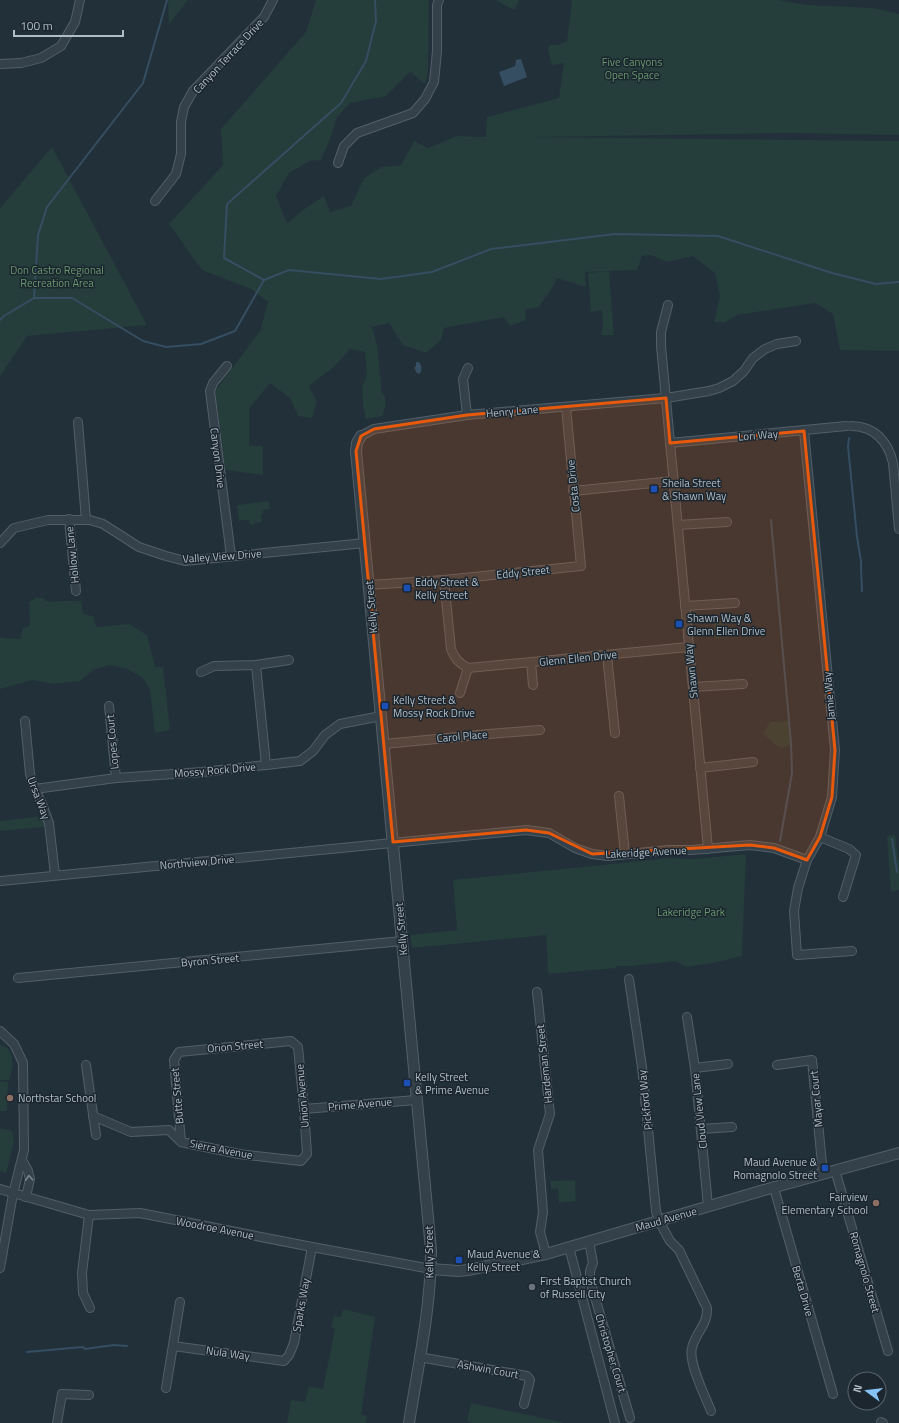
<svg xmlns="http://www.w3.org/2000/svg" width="899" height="1423" font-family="'Titillium Web',sans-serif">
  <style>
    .green { fill: #253d3b }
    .water { fill: #354e61 }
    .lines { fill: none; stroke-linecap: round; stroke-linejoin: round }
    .stream { stroke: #354e61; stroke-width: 2 }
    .minor-casing { stroke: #535f68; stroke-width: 10 }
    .tertiary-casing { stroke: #535f68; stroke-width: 12 }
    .minor { stroke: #35414a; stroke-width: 8 }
    .tertiary { stroke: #35414a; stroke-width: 10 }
    .oneway { stroke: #79858e }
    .marked { fill: #e8590c; fill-opacity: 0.2; stroke: #e8590c; stroke-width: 3; stroke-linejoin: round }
    .transit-dot { fill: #1a4fb4; stroke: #1b262f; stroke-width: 1.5 }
    .education-dot { fill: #8d6e63; stroke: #1b262f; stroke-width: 1.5 }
    .worship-dot { fill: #6b7280; stroke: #1b262f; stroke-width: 1.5 }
    .labels { text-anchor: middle; stroke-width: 3; stroke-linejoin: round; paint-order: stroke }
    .street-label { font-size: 11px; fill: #b0bcc6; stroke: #1b262f }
    .park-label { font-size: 11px; fill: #68976b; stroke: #1b262f }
    .poi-label { font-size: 11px; fill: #b0bcc6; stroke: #1b262f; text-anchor: start }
  </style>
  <rect width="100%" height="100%" fill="#22303a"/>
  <g class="green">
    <polygon points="168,0 188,0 169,24"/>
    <polygon points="316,0 429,0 428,71 425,84 410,72 386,96 350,103 337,117 331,137 321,160 310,161 289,173 276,196 287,223 307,207 324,196 330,212 351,206 364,178 382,167 401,165 414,141 428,148 457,136 486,137 487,117 559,98 564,63 552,65 548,50 549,45 558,45 567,41 572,0 779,0 807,5 874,8 899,14 899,135 789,133 536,137 899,141 899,351 840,350 833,314 815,303 737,315 724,323 714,322 720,296 715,273 693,256 667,262 651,255 642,256 637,270 585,272 586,287 557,278 554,285 539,307 525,310 526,320 510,326 504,317 444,328 441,340 426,353 403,345 389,323 372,327 377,345 382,393 385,396 385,408 384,409 383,416 366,419 363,406 362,387 367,376 365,352 350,349 335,366 309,386 317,401 312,418 298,416 290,398 270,383 249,409 249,446 263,446 263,475 225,470 215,391 260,331 268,302 251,289 202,270 169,224 223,165 221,129 306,32"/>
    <polygon points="495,0 519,0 514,10"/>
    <polygon points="52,147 147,325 27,336 0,376 0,208"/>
    <polygon points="609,271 614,335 601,335 603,325 602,310 591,312 588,273"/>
    <polygon points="269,501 270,509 262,510 263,514 261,515 262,522 254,523 254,525 250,524 249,520 239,520 237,505"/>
    <path d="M 36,598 L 44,598 L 45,601 C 57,603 68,599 81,601 L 83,613 L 94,617 L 96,627 L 129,624 L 147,635 L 155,667 L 163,667 L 170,730 L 155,733 L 150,690 L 143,678 L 127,669 L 109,665 L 93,670 L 80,681 L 53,684 L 32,680 L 0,689 L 0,637 L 4,638 L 20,639 L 23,628 L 30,626 L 29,602 Z"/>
    <polygon points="724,620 728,637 715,639 713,622"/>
    <polygon points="789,721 791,744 781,749 763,734 770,722"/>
    <polygon points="43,816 45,827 0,831 0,821"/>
    <polygon points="895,835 898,860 899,860 899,890 891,892 887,836"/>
    <polygon points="746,854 742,956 713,963 686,967 675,961 633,966 616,966 616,968 548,974 546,935 412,948 410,935 457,930 453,880 670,858 694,859"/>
    <path d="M 0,1045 C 16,1048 14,1068 9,1080 L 0,1080 Z"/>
    <polygon points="0,1081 8,1082 7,1111 0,1111"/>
    <polygon points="0,1128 12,1131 14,1142 6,1173 0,1171"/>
    <polygon points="575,1180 576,1201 559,1203 558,1188 551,1189 550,1181"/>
    <polygon points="343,1309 375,1317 361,1415 367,1416 366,1423 287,1423 291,1400 305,1402 309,1386 323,1389 335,1329 331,1327 334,1316 341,1317"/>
    <polygon points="471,1403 562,1422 562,1423 472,1423 467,1421"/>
  </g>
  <g class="water">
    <polygon points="521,59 527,77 504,86 499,72 515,66 516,60"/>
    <path d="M 416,362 L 419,362 C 422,366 423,371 419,374 L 416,372 L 415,369 L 414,368 L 416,366 Z"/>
  </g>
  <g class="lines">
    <g class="stream">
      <polyline points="264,280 224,258 227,204 341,103 366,61 376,21 375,0"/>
      <polyline points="34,298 38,235 47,207 143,83 167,0"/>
      <polyline points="0,320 4,316 34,298 72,298 143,341 166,347 201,344 235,331 264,280 289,270 381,279 432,272 491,249 615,234 718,236 832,273 876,284 899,282"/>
      <polyline points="849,438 848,446 857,537 861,561 861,568 862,591"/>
      <polyline points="771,520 791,743 792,773 780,841"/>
      <polyline points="892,839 897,872"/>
      <polyline points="27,1352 83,1347 85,1349 114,1345 127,1346"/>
    </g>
    <defs>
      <g id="minor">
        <polyline points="0,64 21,63 41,58 61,46 75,22 80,0"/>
        <polyline points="338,163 344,146 357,133 413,113 425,99 434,82 437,51 437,5 439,0"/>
        <polyline points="155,201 176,174 181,154 181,122 184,107 193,91 264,17 273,0"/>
        <polyline points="668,305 661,332 661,346 708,849"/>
        <polyline points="227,366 213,383 210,391 231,556"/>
        <polyline points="467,415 463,379 468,368"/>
        <polyline points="78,422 86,520"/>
        <path d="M 851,426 C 874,426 888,441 893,463 L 899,529"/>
        <polyline points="804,431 835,750 832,797 820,837 807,860 798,888 794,911 797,955 852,951"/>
        <polyline points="361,436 374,429 467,415 666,398 709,391 719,388 733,381 744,371 753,358 765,349 777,344 796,341"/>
        <polyline points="670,443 846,426"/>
        <polyline points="573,491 673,481"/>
        <polyline points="69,519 76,591"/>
        <polyline points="678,525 727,522"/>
        <polyline points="0,543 14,528 48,520 90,520 103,524 139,547 166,556 185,561 365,543"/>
        <path d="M 444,580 L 451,649 C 455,659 459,663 468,668"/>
        <polyline points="369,585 444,580 581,566 566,407"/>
        <polyline points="685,606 735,603"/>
        <polyline points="607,655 615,733"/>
        <polyline points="531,663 533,685"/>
        <polyline points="256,665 266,765"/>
        <polyline points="468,668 688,647"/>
        <polyline points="201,672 214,666 256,665 289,660"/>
        <polyline points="693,687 743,684"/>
        <polyline points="460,693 468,668"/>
        <polyline points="109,706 116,778"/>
        <polyline points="25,721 30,774 35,789 42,804 49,823 55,875"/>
        <polyline points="384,744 489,734 540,730"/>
        <polyline points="700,768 753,762"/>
        <polyline points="35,789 116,778 202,772 266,765 300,761 313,751 325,735 340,724 381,716"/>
        <polyline points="619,796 625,854"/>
        <polyline points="820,837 849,849 856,855 843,897"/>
        <polyline points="1,881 526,830 549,833 575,848 592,854 608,856 669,850 691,850 750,845 774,848 807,860"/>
        <polyline points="18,978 402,941"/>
        <path d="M 629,979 L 642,1067 L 656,1211 L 659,1221 L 670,1241 L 679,1250 L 707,1308 C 708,1325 695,1333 692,1348 C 688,1362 705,1396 711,1411"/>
        <polyline points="537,992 550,1114 538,1150 543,1212 540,1232 546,1254"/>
        <polyline points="687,1017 695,1068 708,1206"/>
        <polyline points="0,1031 14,1044 23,1063 24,1150 13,1194 0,1268"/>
        <polyline points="86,1065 96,1135"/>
        <polyline points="777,1065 812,1060 823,1174"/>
        <polyline points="695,1068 728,1064"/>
        <polyline points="304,1109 416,1100"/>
        <polyline points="93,1116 131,1132 169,1130 181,1142 239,1154 301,1161 307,1154 304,1109 298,1047 291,1041 179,1052 174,1060 181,1142"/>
        <polyline points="701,1129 732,1127"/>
        <polyline points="22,1160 28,1171 30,1179 26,1197"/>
        <polyline points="835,1170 888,1351"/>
        <polyline points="774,1188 833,1394"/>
        <polyline points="0,1189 89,1215 140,1213 312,1247 431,1269"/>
        <polyline points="89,1215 82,1273 83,1293 90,1308"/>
        <polyline points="589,1241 593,1263 590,1271 590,1280 630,1418"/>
        <polyline points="569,1247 615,1423"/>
        <polyline points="173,1346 284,1361 289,1355 294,1343 312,1247"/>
        <polyline points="419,1357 527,1376 530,1380 524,1404"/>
        <polyline points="166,1388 180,1302"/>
        <polyline points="881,1422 883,1423"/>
        <polyline points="57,1423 62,1394 89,1395"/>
      </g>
      <g id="tertiary">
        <path d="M 361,436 L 357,443 L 356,451 L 431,1250 C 431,1308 418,1366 409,1423"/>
        <polyline points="431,1269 458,1271 468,1270 546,1254 764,1190 899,1153"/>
      </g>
    </defs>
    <use href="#minor" class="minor-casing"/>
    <use href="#tertiary" class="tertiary-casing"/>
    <use href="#minor" class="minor"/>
    <use href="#tertiary" class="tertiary"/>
  </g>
  <defs><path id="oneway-chevron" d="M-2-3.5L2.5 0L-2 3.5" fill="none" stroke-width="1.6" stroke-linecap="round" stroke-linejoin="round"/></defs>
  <use class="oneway" href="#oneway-chevron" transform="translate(29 1178) rotate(-93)"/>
  <path class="marked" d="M 666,398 L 670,443 L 804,431 L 835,750 L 832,797 L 820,837 L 807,860 L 774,848 L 750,845 L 592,854 L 549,833 L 526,830 L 393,842 L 356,451 L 361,436 L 374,429 L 467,415 Z"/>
  <g class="transit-dot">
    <rect x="650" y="485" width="8" height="8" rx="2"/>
    <rect x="403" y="584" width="8" height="8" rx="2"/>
    <rect x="675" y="620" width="8" height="8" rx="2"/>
    <rect x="381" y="702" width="8" height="8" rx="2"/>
    <rect x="403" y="1079" width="8" height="8" rx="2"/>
    <rect x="821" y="1164" width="8" height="8" rx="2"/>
    <rect x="455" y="1256" width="8" height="8" rx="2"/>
  </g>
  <g class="education-dot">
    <circle cx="10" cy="1098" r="4"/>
    <circle cx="876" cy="1203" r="4"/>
  </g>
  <circle class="worship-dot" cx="532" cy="1287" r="4"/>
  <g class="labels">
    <g class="street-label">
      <text transform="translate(228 56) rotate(-47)" y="4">Canyon Terrace Drive</text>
      <text transform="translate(512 411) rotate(-5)" y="4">Henry Lane</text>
      <text transform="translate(758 435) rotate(-5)" y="4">Lori Way</text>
      <text transform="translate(218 458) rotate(83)" y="4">Canyon Drive</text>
      <text transform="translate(573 486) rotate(-96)" y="4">Costa Drive</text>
      <text transform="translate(72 555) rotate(-96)" y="4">Hollow Lane</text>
      <text transform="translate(222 556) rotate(-4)" y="4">Valley View Drive</text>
      <text transform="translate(523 572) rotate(-6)" y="4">Eddy Street</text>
      <text transform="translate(371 607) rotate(-95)" y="4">Kelly Street</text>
      <text transform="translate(578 658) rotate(-6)" y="4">Glenn Ellen Drive</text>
      <text transform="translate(691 671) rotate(-96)" y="4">Shawn Way</text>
      <text transform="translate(829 696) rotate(-95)" y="4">Jamie Way</text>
      <text transform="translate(462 736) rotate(-5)" y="4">Carol Place</text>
      <text transform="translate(112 742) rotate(-95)" y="4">Lopes Court</text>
      <text transform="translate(215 770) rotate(-5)" y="4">Mossy Rock Drive</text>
      <text transform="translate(39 798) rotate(69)" y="4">Ursa Way</text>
      <text transform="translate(646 852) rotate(-3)" y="4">Lakeridge Avenue</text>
      <text transform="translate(197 862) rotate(-5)" y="4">Northview Drive</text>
      <text transform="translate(401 929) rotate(-95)" y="4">Kelly Street</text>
      <text transform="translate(210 960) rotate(-5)" y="4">Byron Street</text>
      <text transform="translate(235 1046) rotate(-5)" y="4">Orion Street</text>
      <text transform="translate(544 1064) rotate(-96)" y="4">Hardeman Street</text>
      <text transform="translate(177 1096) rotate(-95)" y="4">Butte Street</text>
      <text transform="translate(302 1096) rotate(-95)" y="4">Union Avenue</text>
      <text transform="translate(816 1099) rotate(-95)" y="4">Mayar Court</text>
      <text transform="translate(645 1100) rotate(-96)" y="4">Pickford Way</text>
      <text transform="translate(360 1104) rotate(-5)" y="4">Prime Avenue</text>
      <text transform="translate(699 1111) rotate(-96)" y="4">Cloud View Lane</text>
      <text transform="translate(221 1149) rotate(11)" y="4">Sierra Avenue</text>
      <text transform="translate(666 1219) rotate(-16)" y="4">Maud Avenue</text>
      <text transform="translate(215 1228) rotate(11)" y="4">Woodroe Avenue</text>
      <text transform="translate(429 1252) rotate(-91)" y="4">Kelly Street</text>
      <text transform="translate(865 1272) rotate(74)" y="4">Romagnolo Street</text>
      <text transform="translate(803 1291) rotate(74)" y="4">Berta Drive</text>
      <text transform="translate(301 1305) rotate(-80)" y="4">Sparks Way</text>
      <text transform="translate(228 1353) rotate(8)" y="4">Nula Way</text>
      <text transform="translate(611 1353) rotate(73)" y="4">Christopher Court</text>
      <text transform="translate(488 1369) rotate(10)" y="4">Ashwin Court</text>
    </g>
    <g class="park-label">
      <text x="632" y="66">Five Canyons<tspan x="632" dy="13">Open Space</tspan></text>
      <text x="57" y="274">Don Castro Regional<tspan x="57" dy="13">Recreation Area</tspan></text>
      <text x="691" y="916">Lakeridge Park</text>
    </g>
    <g class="poi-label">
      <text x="662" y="487">Sheila Street<tspan x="662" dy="13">&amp; Shawn Way</tspan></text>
      <text x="415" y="586">Eddy Street &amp;<tspan x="415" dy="13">Kelly Street</tspan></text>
      <text x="687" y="622">Shawn Way &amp;<tspan x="687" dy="13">Glenn Ellen Drive</tspan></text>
      <text x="393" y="704">Kelly Street &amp;<tspan x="393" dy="13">Mossy Rock Drive</tspan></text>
      <text x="415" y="1081">Kelly Street<tspan x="415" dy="13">&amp; Prime Avenue</tspan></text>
      <text x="18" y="1102">Northstar School</text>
      <text x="817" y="1166" text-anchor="end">Maud Avenue &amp;<tspan x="817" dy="13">Romagnolo Street</tspan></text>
      <text x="868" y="1201" text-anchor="end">Fairview<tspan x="868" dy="13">Elementary School</tspan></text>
      <text x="467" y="1258">Maud Avenue &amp;<tspan x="467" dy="13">Kelly Street</tspan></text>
      <text x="540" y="1285">First Baptist Church<tspan x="540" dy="13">of Russell City</tspan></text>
    </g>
  </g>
  <g transform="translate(867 1391) rotate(285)"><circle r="19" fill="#1b262f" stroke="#57626b"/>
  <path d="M0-3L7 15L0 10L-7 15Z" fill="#85c2f7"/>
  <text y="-6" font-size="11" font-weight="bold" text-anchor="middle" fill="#b0bcc6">N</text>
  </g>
  <path d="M14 30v6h109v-6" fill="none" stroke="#b0bcc6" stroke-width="2"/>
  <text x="20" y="30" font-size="12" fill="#b0bcc6" stroke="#1b262f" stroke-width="3" paint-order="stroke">100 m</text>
</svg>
